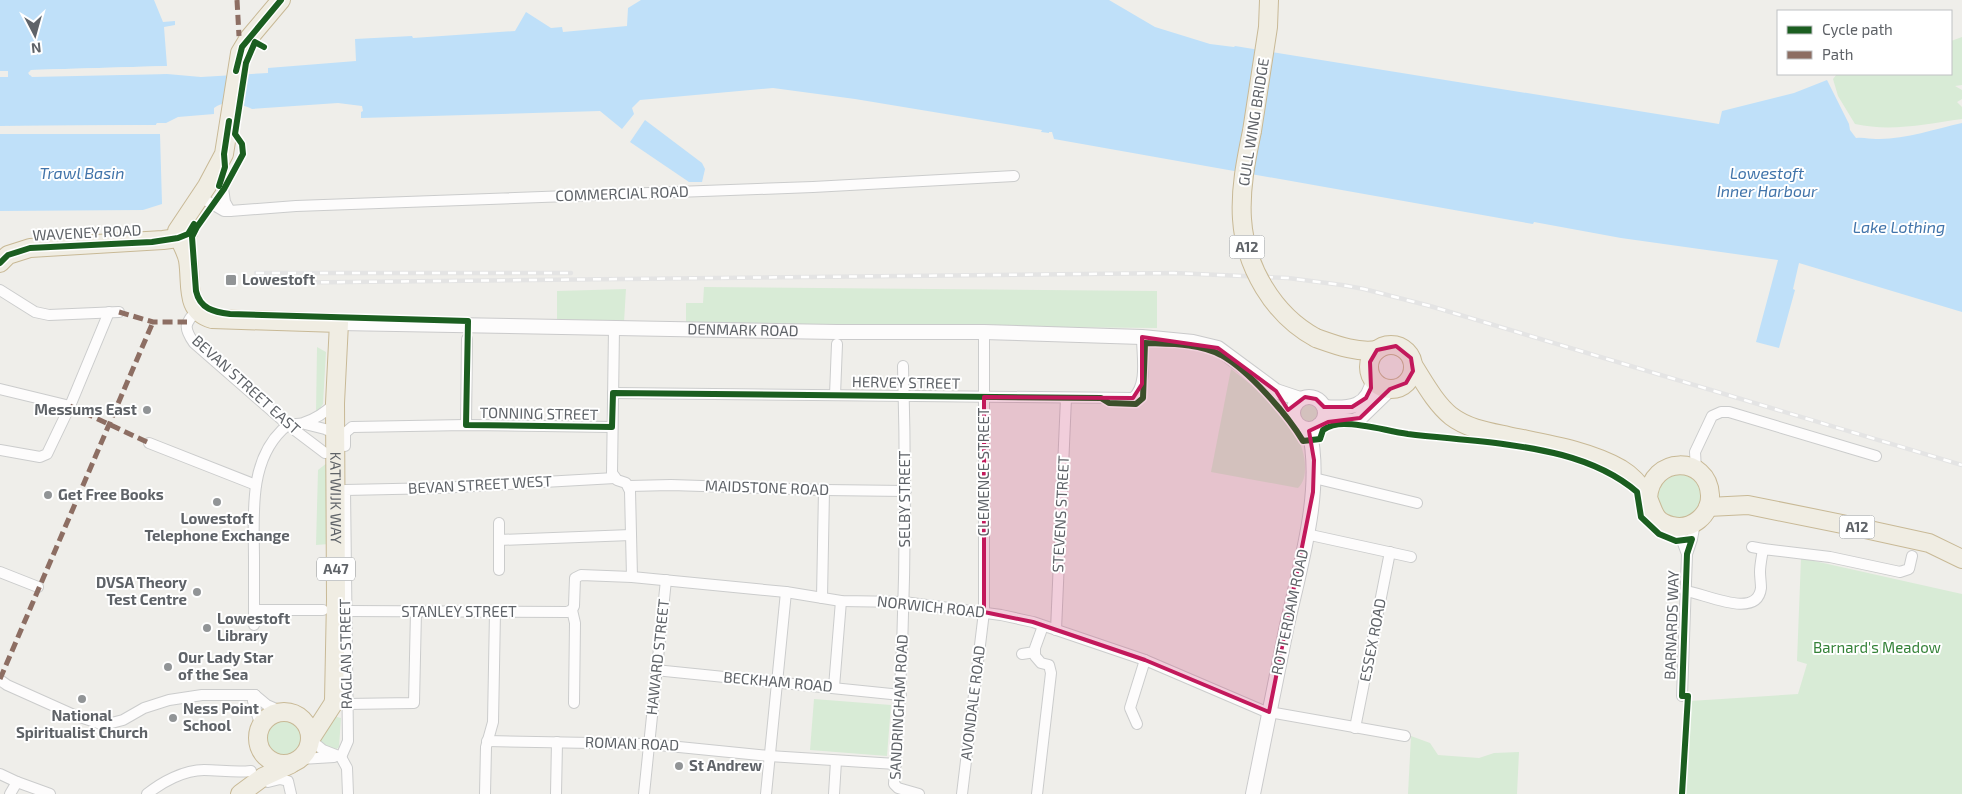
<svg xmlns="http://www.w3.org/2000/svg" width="1962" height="794" font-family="'Exo 2',sans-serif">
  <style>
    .green { fill: #d8ebd6 }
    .water { fill: #bfe0f9 }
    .pier { fill: #efeeea }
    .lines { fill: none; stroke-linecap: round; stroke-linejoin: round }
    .street-casing { stroke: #cbcccc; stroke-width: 12 }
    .secondary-casing { stroke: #cacacb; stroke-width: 16 }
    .highway-casing { stroke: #c8b996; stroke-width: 20 }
    .street { stroke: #fdfcfc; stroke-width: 10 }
    .secondary { stroke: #fdfcfc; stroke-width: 14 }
    .highway { stroke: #f0ede3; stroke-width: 18 }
    .rail-casing { stroke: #e4e4e4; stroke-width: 4.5 }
    .rail { stroke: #fff; stroke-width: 2.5; stroke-dasharray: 8; stroke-linecap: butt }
    .highway-bridge-casing { stroke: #c8b996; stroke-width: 20; stroke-linecap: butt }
    .highway-bridge { stroke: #f0ede3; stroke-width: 18 }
    .quiet { stroke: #8d6e63; stroke-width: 5; stroke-dasharray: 10 5; stroke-linecap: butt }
    .cycleway-casing { stroke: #fff; stroke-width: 9 }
    .cycleway { stroke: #1b5e20; stroke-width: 6 }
    .marked { fill: #c2185b; fill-opacity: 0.2; stroke: #c2185b; stroke-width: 4; stroke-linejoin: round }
    .poi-dot { fill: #919496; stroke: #fff; stroke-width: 2 }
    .labels { text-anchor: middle; stroke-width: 4; stroke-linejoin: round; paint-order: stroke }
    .shield { fill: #fff; stroke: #8f9295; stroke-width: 1 }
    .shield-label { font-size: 14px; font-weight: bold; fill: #5f6368 }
    .street-label { font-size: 15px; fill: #5f6368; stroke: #fff }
    .poi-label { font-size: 15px; font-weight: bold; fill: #5f6368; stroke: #fff; text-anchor: start }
    .park-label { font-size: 15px; fill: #348238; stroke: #fff }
    .water-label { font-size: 16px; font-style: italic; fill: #4174aa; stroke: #fff }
  </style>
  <rect width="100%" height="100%" fill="#efeeea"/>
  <g class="green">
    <path d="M 1962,37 L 1962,85 L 1955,86 L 1962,90 L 1962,99 L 1957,102 L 1962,107 L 1962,119 C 1926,124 1891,132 1855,124 L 1838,96 L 1833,79 L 1837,74 L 1951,74 L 1951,41 Z"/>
    <polygon points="704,287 1157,291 1157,328 686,324 686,303 703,303"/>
    <polygon points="626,289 624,322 557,321 557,291"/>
    <polygon points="317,347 326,352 323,404 316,414"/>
    <path d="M 1231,369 C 1260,391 1305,427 1305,467 C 1305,475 1304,482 1298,488 L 1211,472 Z"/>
    <circle cx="1308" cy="413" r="10"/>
    <polygon points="327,463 329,544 316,545 318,470"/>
    <circle cx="1680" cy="496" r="22"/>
    <polygon points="1801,558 1962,594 1962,794 1684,794 1690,701 1798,694 1807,664 1797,661"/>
    <polygon points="814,699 891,705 887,756 810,750"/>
    <polygon points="335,709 337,717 341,718 339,747 333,752 321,743 318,738"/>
    <circle cx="284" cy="738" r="21"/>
    <polygon points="1411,736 1430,743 1438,755 1479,758 1494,753 1519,752 1517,794 1408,794"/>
  </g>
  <g class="water">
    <path d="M 0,0 L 154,0 L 163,22 L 175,21 L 175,25 L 164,27 L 167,66 L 31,70 L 29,75 L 167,74 L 201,77 L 268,73 L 268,68 L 356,61 L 355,39 L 412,36 L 413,38 L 515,31 L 526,12 L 551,28 L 562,27 L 563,32 L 627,26 L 628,8 L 641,0 L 1109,0 L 1155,27 L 1210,44 L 1234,47 L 1235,46 L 1719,124 L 1722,111 L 1794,93 L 1827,80 L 1849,124 L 1850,130 L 1856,138 C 1864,137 1869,139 1876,139 C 1903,140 1935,129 1962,123 L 1962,312 L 1799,263 L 1793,289 L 1795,290 L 1779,348 L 1756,342 L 1778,260 L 1621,238 L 1534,222 L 1533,224 L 1054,139 L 1052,132 L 1049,132 L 1049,133 L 1041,132 L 1042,130 L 855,99 L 773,88 L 640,100 L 632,108 L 634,114 L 622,129 L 600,111 L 361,118 L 361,112 L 363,111 L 362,106 L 338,103 L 252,109 C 241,104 225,99 214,108 L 214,114 L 178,117 L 166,123 L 157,123 L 156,125 L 0,126 L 0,77 L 8,77 L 8,71 L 0,71 Z"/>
    <polygon points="645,120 702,163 705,169 702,182 689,182 630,142"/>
    <polygon points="0,134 160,134 162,204 143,210 0,211"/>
  </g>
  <g class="pier">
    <polygon points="167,66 167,69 31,73 166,72 167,74 32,77 28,73 31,70"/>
    <polygon points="157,123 166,123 165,126 159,126 156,128 0,129 0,126 156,125"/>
    <polygon points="0,131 160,132 161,132 160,134 0,134"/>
  </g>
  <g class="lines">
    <defs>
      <g id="street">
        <polyline points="222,182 225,202 230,211"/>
        <polyline points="200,197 224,211 230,211 296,206 813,187 1014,176"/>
        <polyline points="0,290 35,312 49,315 119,312"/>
        <path d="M 196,311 C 185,324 183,327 194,343 L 288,425 L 325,453"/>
        <polyline points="614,328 612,473 617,480 626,483 630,491 632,577"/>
        <path d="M 903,366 C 907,506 905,645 894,784 L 898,788 L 919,794"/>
        <polyline points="0,389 70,406"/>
        <path d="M 613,393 L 1133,398 C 1148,385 1142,356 1142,337"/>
        <polyline points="835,395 837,344"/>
        <polyline points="305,424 325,429 336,434"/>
        <polyline points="466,425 467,339"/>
        <polyline points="149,443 256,485"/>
        <polyline points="345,446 345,433 352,427 466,425 612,427"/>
        <polyline points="0,450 40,457 47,454 70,406 109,312"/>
        <polyline points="1696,470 1695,452 1712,416 1721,412 1729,412 1876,456"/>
        <polyline points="1314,478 1417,503"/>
        <polyline points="629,486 671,485 824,490 906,491"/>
        <polyline points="1677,527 1687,554"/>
        <polyline points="1306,534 1411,557"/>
        <polyline points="499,540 631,535"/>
        <polyline points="1752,547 1763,549"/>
        <polyline points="499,570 499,523"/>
        <polyline points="0,572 38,587"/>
        <path d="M 1685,591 C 1702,592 1757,621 1761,588 C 1761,583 1760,577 1760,572 C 1760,565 1762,556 1763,549 L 1830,557 L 1900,572 L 1909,569 L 1912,556"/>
        <polyline points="822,598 824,490"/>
        <polyline points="254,610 323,610"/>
        <polyline points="346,611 567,612 572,610"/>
        <path d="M 254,625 C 254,603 254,581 254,560 C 254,517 248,463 282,430 C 289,423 295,425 303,423 C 316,419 325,413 335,403"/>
        <polyline points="1056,630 1066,398"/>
        <polyline points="1022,654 1035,652"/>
        <polyline points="655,670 901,695"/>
        <polyline points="0,680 7,685 74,715 104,725 123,720 144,708 169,700 202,695 255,695"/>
        <polyline points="834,687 841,601"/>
        <polyline points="255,695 267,705 283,712"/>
        <polyline points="255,695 253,701 261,727"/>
        <polyline points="1682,696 1687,554 1692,539 1695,523"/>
        <polyline points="574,703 575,623 572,610 574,606 575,578 581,575 632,577 786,592 841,601 904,602 1001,615 1033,622 1145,660 1264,711 1405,736"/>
        <polyline points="346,704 414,703 416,611"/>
        <polyline points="1137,724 1130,708 1145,660"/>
        <polyline points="1355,728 1390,552"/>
        <polyline points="311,740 323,750 341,757 347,768 348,794"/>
        <polyline points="487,741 649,744 769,756 896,764"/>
        <polyline points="341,757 348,741 345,490 440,488 615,478"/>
        <polyline points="301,759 334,757"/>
        <polyline points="0,774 17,782"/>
        <polyline points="268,782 280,779 288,781 291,794"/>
        <polyline points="10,794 17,782 50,794"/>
        <path d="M 147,794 C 162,782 184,770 204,770 C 219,770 235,773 251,771"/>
        <polyline points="485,794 486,747 493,722 495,612"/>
        <polyline points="556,794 557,742"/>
        <polyline points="644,794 666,580"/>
        <polyline points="766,794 786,592"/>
        <polyline points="834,794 836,761"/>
        <polyline points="962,794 984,612 984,332"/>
        <polyline points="1037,794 1051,673 1049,665 1041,663 1035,656 1035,648 1043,626"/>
      </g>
      <g id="secondary">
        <path id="s1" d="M 339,323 L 837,332 L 984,332 L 1142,337 L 1193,342 L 1218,348 L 1276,391 L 1300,399"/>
        <circle cx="1309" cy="413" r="16"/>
        <path d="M 1324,407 C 1349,409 1369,408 1373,379"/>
        <polyline points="1319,425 1337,420 1354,421 1360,418 1390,389"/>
        <path d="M 1253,794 C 1264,739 1275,685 1286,630 C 1299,569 1324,491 1309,429"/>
      </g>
      <g id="highway">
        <path id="s2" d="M 281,0 L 249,38 L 240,53 L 224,154 L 207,186 L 177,231 C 179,241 186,250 188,260 C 192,284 184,311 212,319 L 339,323 L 335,403 L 336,599 L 334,700 L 333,704 L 311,738"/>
        <polyline points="1252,131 1268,27 1269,0"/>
        <polyline points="0,263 8,255 30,248 163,240 178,238 188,233"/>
        <path d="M 1316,338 C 1336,345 1356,353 1377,350"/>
        <circle cx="1391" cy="367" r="22"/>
        <path d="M 1413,365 C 1424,382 1435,403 1451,416 C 1468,429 1489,432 1508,436 C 1546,444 1587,450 1621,469 C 1631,475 1641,486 1647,496 C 1654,510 1653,522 1672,526 C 1691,531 1711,515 1710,495 C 1708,455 1651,455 1648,498"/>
        <polyline points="1708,507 1748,505 1842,524 1929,543 1962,559"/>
        <circle cx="284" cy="738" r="26"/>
        <polyline points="240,794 263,777 291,764"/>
      </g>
    </defs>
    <use href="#street" class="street-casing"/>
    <use href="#secondary" class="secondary-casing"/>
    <use href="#highway" class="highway-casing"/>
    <use href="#street" class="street"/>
    <use href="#secondary" class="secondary"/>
    <use href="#highway" class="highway"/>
    <defs>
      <g id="rail">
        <polyline points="256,273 571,273"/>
        <polyline points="257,283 1174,273 1288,278 1342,285 1364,289 1430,306 1962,465"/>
      </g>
    </defs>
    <use href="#rail" class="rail-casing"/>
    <use href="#rail" class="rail"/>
    <defs>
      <path id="highway-bridge" d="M 1252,131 C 1246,160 1240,189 1242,219 C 1245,266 1273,315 1316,338"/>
    </defs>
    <use href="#highway-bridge" class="highway-bridge-casing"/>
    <use href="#highway-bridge" class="highway-bridge"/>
    <g class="quiet">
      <polyline points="237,0 239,36"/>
      <polyline points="119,312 153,322 187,322"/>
      <polyline points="70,406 149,443"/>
      <polyline points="0,679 153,322"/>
    </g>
    <defs>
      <g id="cycleway">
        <path d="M 264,47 L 255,42 L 246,63 L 235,134 L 242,144 L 243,154 L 224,189 L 197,227 L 192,237 L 196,291 C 200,309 214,312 230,314 L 468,321 L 466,425 L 612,427 L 613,393 L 1101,398 L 1109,403 L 1136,404 L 1143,398 L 1145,343 C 1170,344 1198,343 1221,355 C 1248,370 1287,414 1303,441 L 1320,439 L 1323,430 C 1329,426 1336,424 1344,424 C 1366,424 1387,431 1408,434 C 1459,440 1512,442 1562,455 C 1588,462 1616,474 1637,492 L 1641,517 L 1659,534 L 1676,541 L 1692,539 L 1687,554 L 1682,696 L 1688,696 L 1682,794"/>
        <polyline points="236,71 242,47 281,0"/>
        <polyline points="219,186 225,167 224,154 229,121"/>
        <polyline points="0,263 8,255 30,248 152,242 178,238 188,234 194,224"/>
      </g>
    </defs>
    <use href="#cycleway" class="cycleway-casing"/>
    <use href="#cycleway" class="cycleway"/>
  </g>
  <path class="marked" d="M 1142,337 L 1218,348 L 1276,391 L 1288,410 L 1305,397 L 1316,399 L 1324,407 L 1352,407 L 1366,398 L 1371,388 L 1370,362 L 1377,350 L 1396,346 L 1411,358 L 1413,371 L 1406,383 L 1390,389 L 1360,418 L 1328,422 L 1309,431 L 1314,460 L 1313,492 L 1269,712 L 1145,660 L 1033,622 L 984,612 L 984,397 L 1133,398 L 1142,384 Z"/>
  <g class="poi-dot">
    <rect x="225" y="274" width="12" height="12" rx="2.5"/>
    <circle cx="147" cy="410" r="5"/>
    <circle cx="48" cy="495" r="5"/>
    <circle cx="217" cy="502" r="5"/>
    <circle cx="197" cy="592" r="5"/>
    <circle cx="207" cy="628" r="5"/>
    <circle cx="168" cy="667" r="5"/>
    <circle cx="82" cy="699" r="5"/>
    <circle cx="173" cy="718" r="5"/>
    <circle cx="679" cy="766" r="5"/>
  </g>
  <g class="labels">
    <g class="shield">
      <rect x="1229.5" y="235.5" width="35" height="23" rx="4"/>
      <rect x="1839.5" y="515.5" width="35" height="23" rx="4"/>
      <rect x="317" y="557.5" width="38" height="23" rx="4"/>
    </g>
    <g class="shield-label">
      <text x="1247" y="252">A12</text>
      <text x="1857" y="532">A12</text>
      <text x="336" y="574">A47</text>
    </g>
    <g class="street-label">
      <text transform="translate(1254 122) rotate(-81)" y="5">GULL WING BRIDGE</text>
      <text transform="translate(622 194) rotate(-2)" y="5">COMMERCIAL ROAD</text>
      <text transform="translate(87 233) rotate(-3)" y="5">WAVENEY ROAD</text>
      <text dy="5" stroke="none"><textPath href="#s1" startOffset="404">DENMARK ROAD</textPath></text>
      <text transform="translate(906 383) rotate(1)" y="5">HERVEY STREET</text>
      <text transform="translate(246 385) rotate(42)" y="5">BEVAN STREET EAST</text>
      <text transform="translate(539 414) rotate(1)" y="5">TONNING STREET</text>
      <text transform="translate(984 472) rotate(-90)" y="5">CLEMENCE STREET</text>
      <text transform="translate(480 485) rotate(-3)" y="5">BEVAN STREET WEST</text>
      <text transform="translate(767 488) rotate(2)" y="5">MAIDSTONE ROAD</text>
      <text dy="5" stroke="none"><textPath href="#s2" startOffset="662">KATWIJK WAY</textPath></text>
      <text transform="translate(905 499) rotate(-90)" y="5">SELBY STREET</text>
      <text transform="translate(1061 514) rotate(-87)" y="5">STEVENS STREET</text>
      <text transform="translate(931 607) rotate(6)" y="5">NORWICH ROAD</text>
      <text x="459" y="617">STANLEY STREET</text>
      <text transform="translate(1290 612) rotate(-78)" y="5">ROTTERDAM ROAD</text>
      <text transform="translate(1672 625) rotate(-88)" y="5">BARNARDS WAY</text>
      <text transform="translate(1373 640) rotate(-79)" y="5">ESSEX ROAD</text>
      <text transform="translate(346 654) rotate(-91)" y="5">RAGLAN STREET</text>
      <text transform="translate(658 657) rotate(-84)" y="5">HAWARD STREET</text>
      <text transform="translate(778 682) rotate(5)" y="5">BECKHAM ROAD</text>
      <text transform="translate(973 703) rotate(-83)" y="5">AVONDALE ROAD</text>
      <text transform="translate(899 707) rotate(-87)" y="5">SANDRINGHAM ROAD</text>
      <text transform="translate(632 744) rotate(2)" y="5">ROMAN ROAD</text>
    </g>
    <g class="poi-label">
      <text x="242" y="285">Lowestoft</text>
      <text x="137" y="415" text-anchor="end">Messums East</text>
      <text x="58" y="500">Get Free Books</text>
      <text x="217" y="524" text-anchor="middle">Lowestoft<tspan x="217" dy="17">Telephone Exchange</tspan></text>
      <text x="187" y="588" text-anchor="end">DVSA Theory<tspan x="187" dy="17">Test Centre</tspan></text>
      <text x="217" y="624">Lowestoft<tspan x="217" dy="17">Library</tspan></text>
      <text x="178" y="663">Our Lady Star<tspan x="178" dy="17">of the Sea</tspan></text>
      <text x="183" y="714">Ness Point<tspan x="183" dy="17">School</tspan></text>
      <text x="82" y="721" text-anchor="middle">National<tspan x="82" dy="17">Spiritualist Church</tspan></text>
      <text x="689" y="771">St Andrew</text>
    </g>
    <g class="park-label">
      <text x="1877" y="653">Barnard's Meadow</text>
    </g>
    <g class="water-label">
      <text x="82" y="179">Trawl Basin</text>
      <text x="1767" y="179">Lowestoft<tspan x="1767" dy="18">Inner Harbour</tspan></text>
      <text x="1899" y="233">Lake Lothing</text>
    </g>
  </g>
  <rect x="1777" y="10" width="175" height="65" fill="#ffffff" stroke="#bfc1c3"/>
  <rect x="1787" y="26" width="25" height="8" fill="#1b5e20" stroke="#bfc1c3"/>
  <text x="1822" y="35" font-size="15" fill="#5f6368">Cycle path</text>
  <rect x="1787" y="51" width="25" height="8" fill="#8d6e63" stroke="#bfc1c3"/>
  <text x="1822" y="60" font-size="15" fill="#5f6368">Path</text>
  <g transform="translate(35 35) rotate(174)" stroke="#ffffff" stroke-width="4" paint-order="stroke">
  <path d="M0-4L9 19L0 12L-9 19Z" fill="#5f6368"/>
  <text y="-8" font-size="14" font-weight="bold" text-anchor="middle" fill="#5f6368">N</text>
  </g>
</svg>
